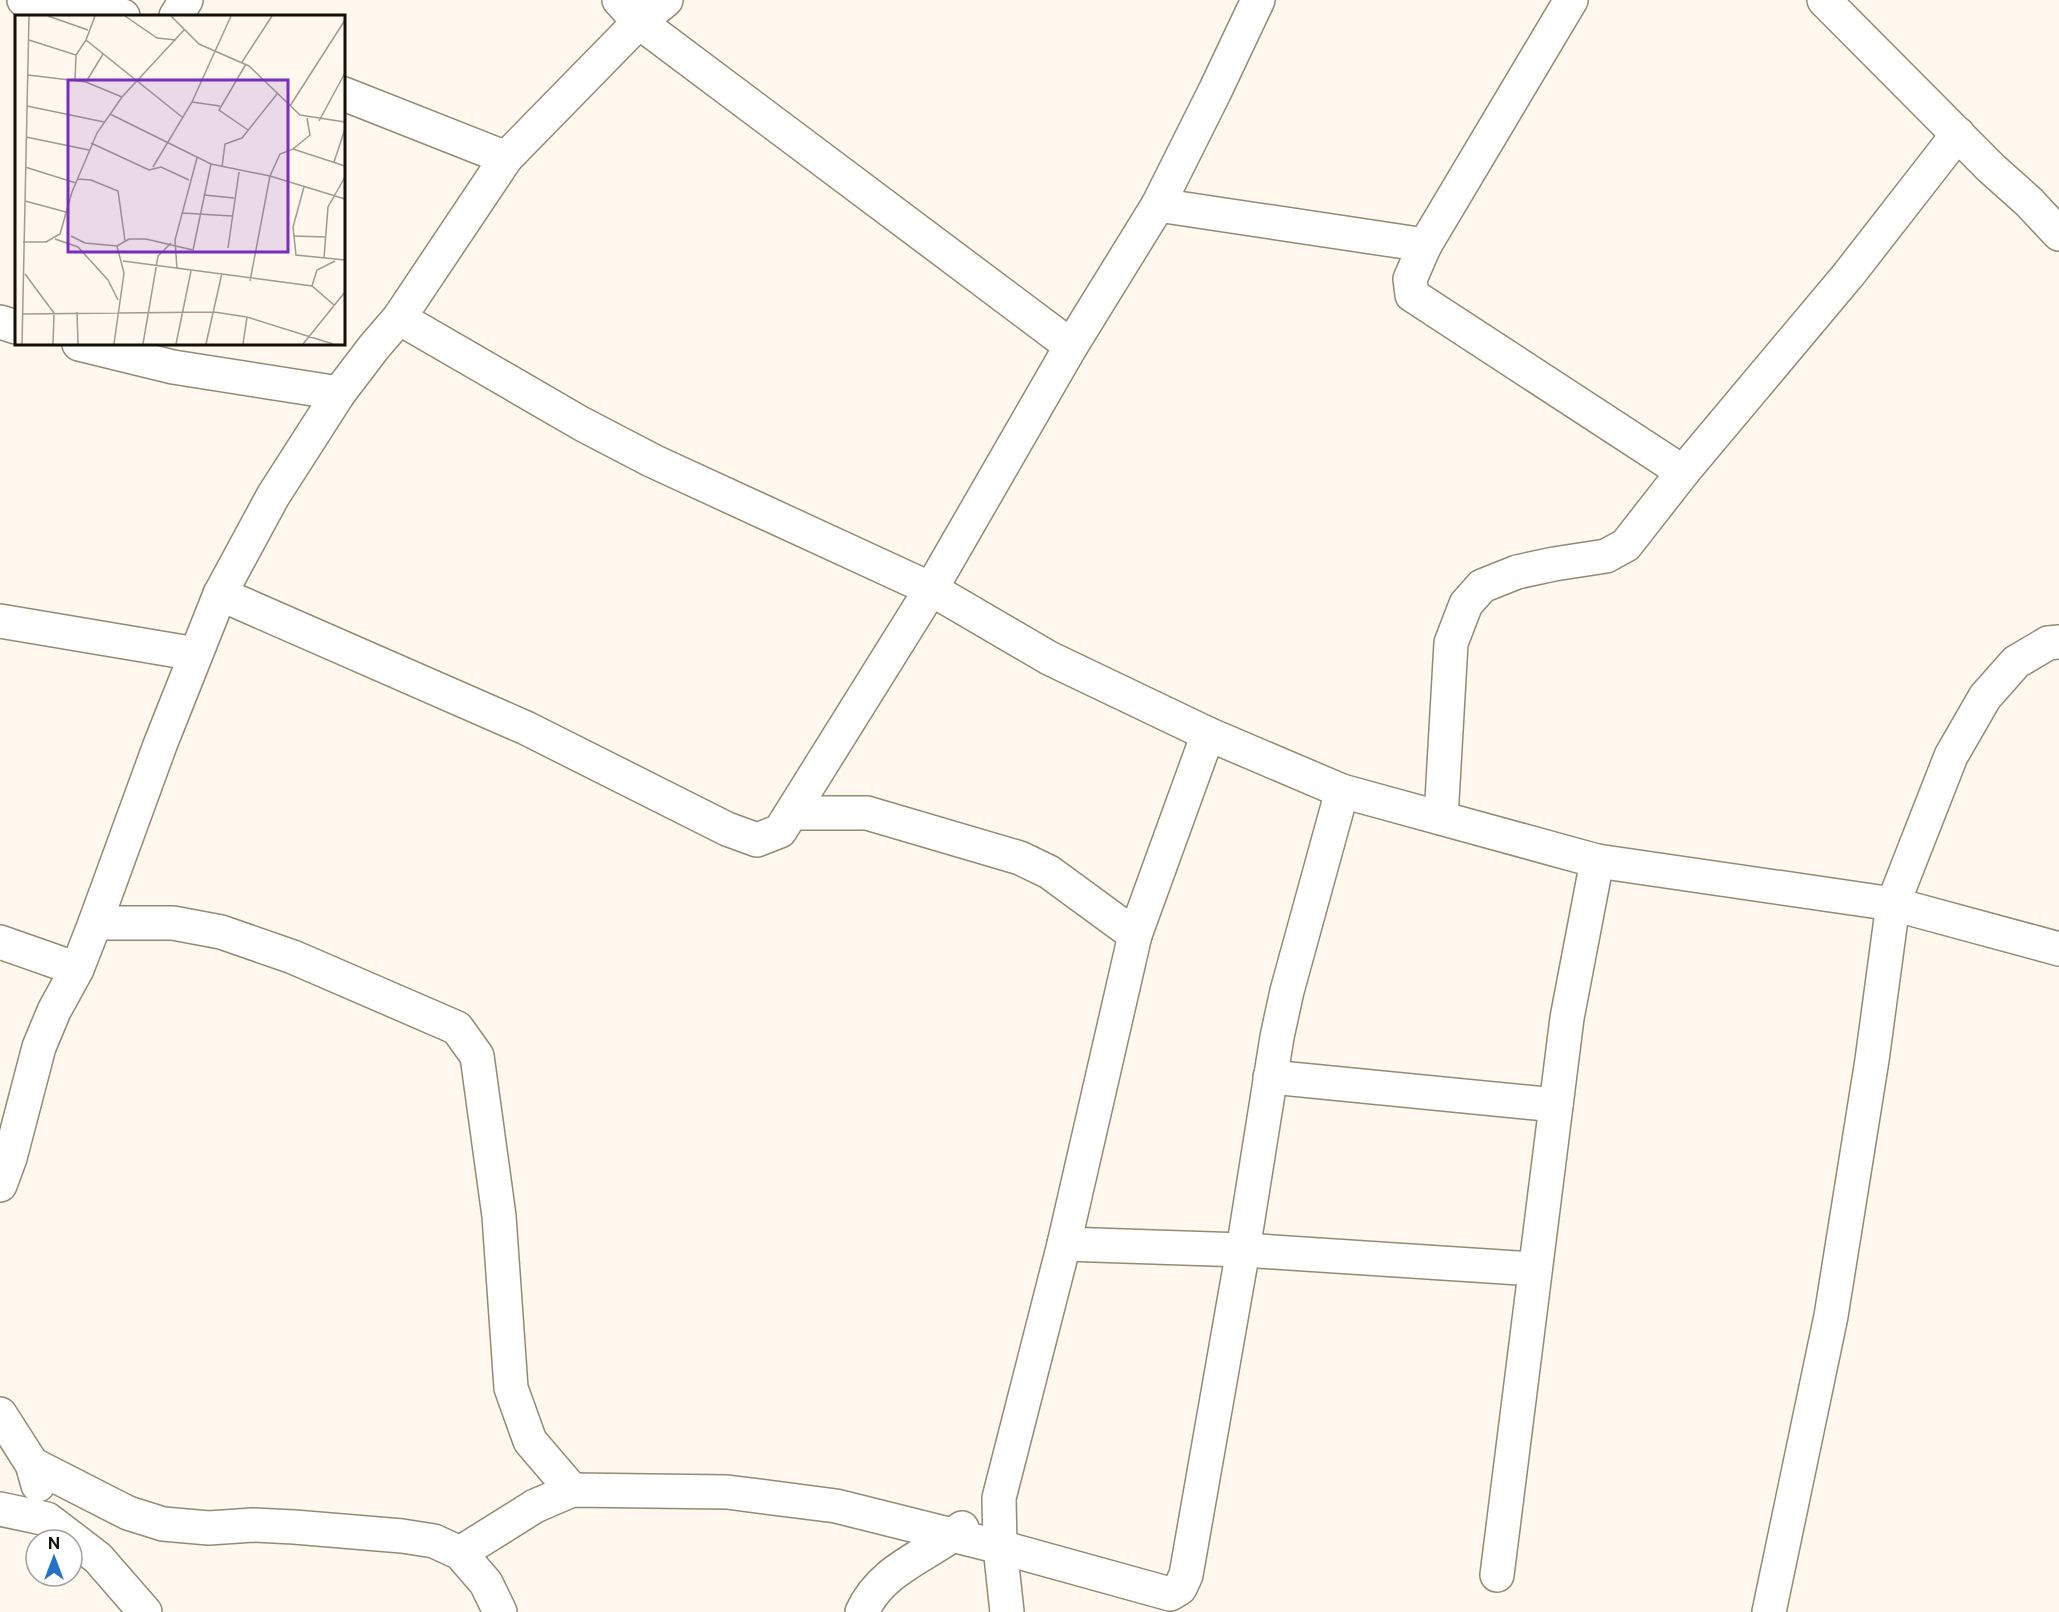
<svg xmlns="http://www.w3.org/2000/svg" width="2059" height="1612" font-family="'Public Sans',sans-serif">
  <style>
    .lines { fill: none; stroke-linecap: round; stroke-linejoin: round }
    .street-casing { stroke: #958972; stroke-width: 36 }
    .street { stroke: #fff; stroke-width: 33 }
    .inset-road { fill: none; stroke: #a09a92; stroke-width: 1.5 }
    .view { fill: #7b2cbf; fill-opacity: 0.15; stroke: #7b2cbf; stroke-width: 3 }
    .inset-edge { fill: none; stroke: #130e06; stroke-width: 3 }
  </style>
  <rect width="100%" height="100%" fill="#fef8ef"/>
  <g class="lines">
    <defs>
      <g id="street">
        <polyline points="24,0 123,16"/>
        <polyline points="619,0 639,22 1071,346"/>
        <polyline points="1571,0 1425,245 1410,279 1412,295 1683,472"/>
        <polyline points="1824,0 1991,168 2029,202 2059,234"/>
        <polyline points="176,16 186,0"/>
        <polyline points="344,94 506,158"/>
        <polyline points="1158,205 1425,245"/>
        <polyline points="399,318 582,424 653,461 931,589 1049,658 1208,734 1342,791 1597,861 1893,904 2059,949"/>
        <polyline points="0,322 16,327"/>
        <polyline points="79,344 173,367 339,393"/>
        <polyline points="220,594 526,728 727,829 757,840 780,831 931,589 1071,346 1158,205 1215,91 1258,0"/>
        <polyline points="0,621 196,654"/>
        <polyline points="793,813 867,813 1020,858 1049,872 1135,935"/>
        <polyline points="1441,818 1451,643 1466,604 1482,586 1517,572 1554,564 1606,556 1626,545 1683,472 1849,274 1958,134"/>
        <polyline points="95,923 173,923 221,932 293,957 457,1028 477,1056 499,1216 511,1388 530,1441 572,1490"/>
        <polyline points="0,942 77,969"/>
        <polyline points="1270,1077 1556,1105"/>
        <polyline points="0,1185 10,1158 39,1047 54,1011 77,969 95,923 160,745 220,594 273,496 339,393 374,347 399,318 506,158 639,22 666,0"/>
        <polyline points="1064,1244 1243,1250 1534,1269"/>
        <polyline points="0,1414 32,1464 38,1485"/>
        <polyline points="32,1464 128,1513 163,1524 209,1528 253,1525 294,1527 402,1536 434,1541 460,1553 486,1583 500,1612"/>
        <polyline points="0,1509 47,1519 98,1558 145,1612"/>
        <polyline points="460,1553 535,1506 572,1490 727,1492 836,1506 1000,1547 1170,1594 1180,1588 1186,1575 1243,1250 1277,1037 1287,991 1342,791"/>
        <polyline points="1497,1575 1567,1018 1597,861"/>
        <path d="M 862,1612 C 882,1568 926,1557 962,1528"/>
        <polyline points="1007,1612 1000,1547 999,1498 1064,1244 1135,935 1208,734"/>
        <polyline points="1769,1612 1831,1316 1872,1060 1893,904 1951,756 1985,697 2016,662 2048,643 2059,642"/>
      </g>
    </defs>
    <use href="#street" class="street-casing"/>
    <use href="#street" class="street"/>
  </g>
  <g transform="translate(15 15)">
    <rect width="330" height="330" fill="#fef8ef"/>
    <path class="inset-road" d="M 33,1 L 73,15M 80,1 L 71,25 L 167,102M 110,1 L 142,23 L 161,25M 156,1 L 184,29 L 234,51 L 285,100 L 330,107M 14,25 L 61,40 L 60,66M 61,40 L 71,25M 227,47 L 257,1M 231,49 L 204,95 L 233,115M 13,60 L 71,67 L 107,82M 71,67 L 88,39M 177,87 L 205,91M 12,91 L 89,107M 275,91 L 330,5M 95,99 L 196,149 L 255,161 L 330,184M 304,106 L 330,58M 11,122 L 74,135M 76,128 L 134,155 L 146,152 L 174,165M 278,134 L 295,120 L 292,103M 319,147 L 330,114M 10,152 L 61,168M 138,152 L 177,87 L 216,1M 207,152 L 210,129 L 227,123 L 262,79M 63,164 L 76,165 L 103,176 L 110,226M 289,172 L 278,212 L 281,240 L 330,245M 189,180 L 219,183M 10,186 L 51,197M 167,198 L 217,201M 56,221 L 70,228 L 102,231 L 114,224 L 131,224 L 178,235 L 196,149M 278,221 L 311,222M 40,224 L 63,232 L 93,265 L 103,285M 8,227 L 31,227 L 45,219 L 57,177 L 82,118 L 107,82 L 169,15M 213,233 L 224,157M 309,243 L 313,192 L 330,162M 108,246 L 297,271 L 319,290M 162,254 L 160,225 L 182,143M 10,259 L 39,298 L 38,329M 235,266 L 255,161 L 265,139 L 278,134 L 330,151M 297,271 L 302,255 L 320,246M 62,297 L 63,329M 8,299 L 199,297 L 232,302 L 318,329M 7,329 L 14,1M 99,329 L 109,258 L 102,231M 128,329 L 143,241 L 156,228M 161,329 L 176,256M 191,329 L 207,258M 228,329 L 232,302M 288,329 L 330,277"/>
    <path class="view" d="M 53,65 L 273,65 L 273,237 L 53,237 Z"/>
    <rect width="330" height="330" class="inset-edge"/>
  </g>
  <g transform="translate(54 1558)"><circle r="28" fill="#ffffff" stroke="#a19f9b" stroke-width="1.5"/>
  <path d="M0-4.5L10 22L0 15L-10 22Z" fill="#2473c2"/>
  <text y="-9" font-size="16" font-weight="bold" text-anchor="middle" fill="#130e06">N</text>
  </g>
</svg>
